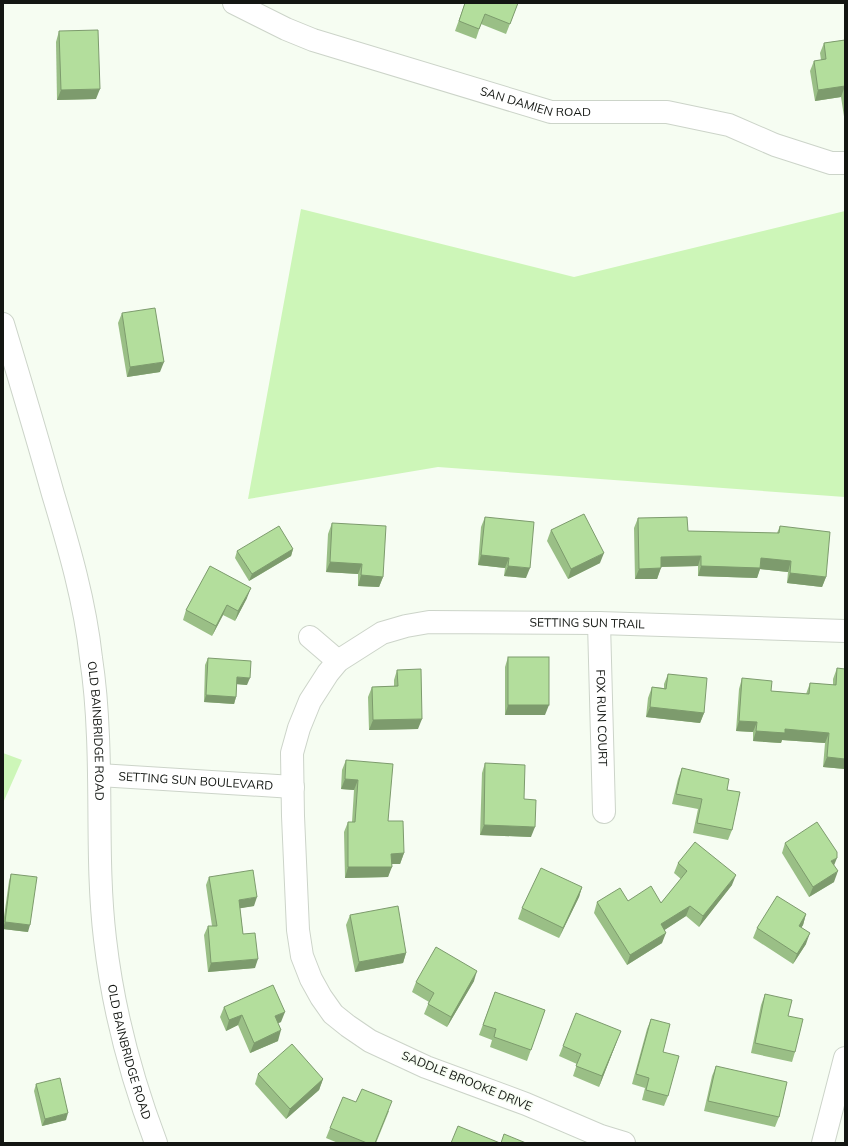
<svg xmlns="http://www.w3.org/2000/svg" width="848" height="1146" font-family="Mulish,sans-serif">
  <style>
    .green { fill: #cdf6b8 }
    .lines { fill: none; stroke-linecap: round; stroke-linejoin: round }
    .street-casing { stroke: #ccd4c9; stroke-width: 24 }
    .secondary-casing { stroke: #ccd4c9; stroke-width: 24 }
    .street { stroke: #fff; stroke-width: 22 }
    .secondary { stroke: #fff; stroke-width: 22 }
    .wall { fill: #9abf86 }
    .shaded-wall { fill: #7d9b6d }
    .building { fill: #b3de9c; stroke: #7d9b6d }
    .labels { text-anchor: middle; stroke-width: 3; stroke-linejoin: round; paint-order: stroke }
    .street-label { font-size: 12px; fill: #131612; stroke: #f6fdf2 }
  </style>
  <rect width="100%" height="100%" fill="#f6fdf2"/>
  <g class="green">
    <polygon points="301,209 574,277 845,211 845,497 438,467 248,499"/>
    <polygon points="3,753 22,760 3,803"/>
  </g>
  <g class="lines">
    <defs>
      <g id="street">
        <path id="s1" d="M 234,3 L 286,29 L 313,40 L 551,112 L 667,112 L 729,125 L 775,145 L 831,163 L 845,163"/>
        <path id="s2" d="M 599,623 L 604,812"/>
        <polyline points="310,637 338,661"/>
        <path id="s3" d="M 99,775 L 293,787"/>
        <path id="s4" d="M 624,1143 L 601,1136 L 526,1104 L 426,1067 L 370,1041 L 348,1026 L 333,1014 L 321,997 L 311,979 L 302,956 L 298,930 L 293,816 L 292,753 L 299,728 L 310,701 L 328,673 L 338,661 L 382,633 L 406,626 L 429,622 L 599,623 L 845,631"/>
        <polyline points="823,1143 845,1058"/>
      </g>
      <g id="secondary">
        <path id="s5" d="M 3,324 C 20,380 37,437 53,494 C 69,547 85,602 91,658 C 95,684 97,711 98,737 C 101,805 97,872 105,939 C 113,1009 131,1077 156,1143"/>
      </g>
    </defs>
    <use href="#street" class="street-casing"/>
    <use href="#secondary" class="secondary-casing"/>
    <use href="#street" class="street"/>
    <use href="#secondary" class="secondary"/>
  </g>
  <g class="wall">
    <polygon points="465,3 518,3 506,34 481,24 476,39 455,31"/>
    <polygon points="59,31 96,99 57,100 56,42"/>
    <polygon points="845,40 845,123 841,97 815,101 810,71 814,61 821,60 820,53 824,43"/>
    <polygon points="122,313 160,372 127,377 118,323"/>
    <polygon points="485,517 526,578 504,576 505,568 478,565 481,527"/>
    <polygon points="638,518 688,531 777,533 780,526 826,577 822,587 787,583 788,572 760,569 757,578 698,576 698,566 661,567 657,579 635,579 634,528"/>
    <polygon points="332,523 383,577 379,587 358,586 358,574 326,572 328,534"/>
    <polygon points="551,530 600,563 568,579 547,541"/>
    <polygon points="293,549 291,556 249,581 235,558 237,551"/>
    <polygon points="247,598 235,621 223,615 212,636 183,620 186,610"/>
    <polygon points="508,657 545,715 505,715 505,667"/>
    <polygon points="208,658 247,685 237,684 236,697 234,704 204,702 205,665"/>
    <polygon points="837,668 845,769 823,767 825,743 782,740 781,743 753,741 753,732 736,731 739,689 742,678 771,691 806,694 810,683 833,685 833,679"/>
    <polygon points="397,670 418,729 369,730 368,697 372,687 394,686 394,680"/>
    <polygon points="668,674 704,713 700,723 646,717 648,698 652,687 664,688 664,684"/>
    <polygon points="346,760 388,821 404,853 400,864 392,864 388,877 345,878 344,832 348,822 352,822 354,790 341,789 342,770"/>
    <polygon points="485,763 524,799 531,837 480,835 482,773"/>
    <polygon points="682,768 727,790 732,830 728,840 693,833 698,809 672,804 678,779"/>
    <polygon points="785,843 834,865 834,882 809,897 782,853"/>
    <polygon points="678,863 732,885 699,927 686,916 664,930 662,943 627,965 594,913 597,902 628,901 661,903 681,879 674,873"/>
    <polygon points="11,874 28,932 3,929 3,924 9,881"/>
    <polygon points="209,877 254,906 240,908 243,934 255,968 208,972 204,935 208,926 212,926 206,885"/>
    <polygon points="582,887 579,897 559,938 518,919 522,908"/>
    <polygon points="806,914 803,925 801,928 806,944 793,964 753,938 757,928"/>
    <polygon points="350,915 406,953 403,963 355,972 346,925"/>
    <polygon points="474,981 447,1027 424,1014 429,1002 412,992 416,982"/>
    <polygon points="495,992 545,1010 527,1061 490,1047 492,1040 479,1035"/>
    <polygon points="765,994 788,1016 795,1052 792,1062 751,1053 761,1005"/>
    <polygon points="224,1007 281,1022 278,1023 278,1041 250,1053 238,1025 226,1031 220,1017"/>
    <polygon points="651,1019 663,1052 668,1096 664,1106 642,1100 645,1088 632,1084 647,1029"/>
    <polygon points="617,1041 599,1087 573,1076 577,1064 559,1056 563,1046"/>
    <polygon points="716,1066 779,1117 775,1127 704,1111 712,1076"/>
    <polygon points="258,1074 323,1079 319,1090 286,1119 255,1084"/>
    <polygon points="36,1084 66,1120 42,1126 34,1091"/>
    <polygon points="356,1102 389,1111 376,1143 338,1143 326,1138 330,1128"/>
  </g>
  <g class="shaded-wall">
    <polygon points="845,86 841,97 815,101 818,90"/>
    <polygon points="100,89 96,99 57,100 61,90"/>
    <polygon points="164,362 160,372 127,377 130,367"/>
    <polygon points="293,549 291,556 249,581 252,574"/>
    <polygon points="604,553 600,563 568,579 571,569"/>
    <polygon points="481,555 509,558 505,568 478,565"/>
    <polygon points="701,556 698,566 657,567 661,557"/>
    <polygon points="761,558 791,561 788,572 760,569 757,578 698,576 701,566"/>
    <polygon points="330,562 362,564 358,574 326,572"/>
    <polygon points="508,566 530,568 526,578 504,576"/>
    <polygon points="661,568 657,579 635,579 639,569"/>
    <polygon points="790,573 826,577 822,587 787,583"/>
    <polygon points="361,575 383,577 379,587 358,586"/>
    <polygon points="251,588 247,598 235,621 238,611"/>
    <polygon points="227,605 223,615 212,636 216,626"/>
    <polygon points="237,677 250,678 247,685 235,684"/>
    <polygon points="206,695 236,697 234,704 204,702"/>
    <polygon points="508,705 549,705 545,715 505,715"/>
    <polygon points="650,707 704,713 700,723 646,717"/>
    <polygon points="422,719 418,729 369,730 373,720"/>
    <polygon points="739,721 757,722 753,732 736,731"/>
    <polygon points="785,729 829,733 825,743 782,740 781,743 753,741 756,731"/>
    <polygon points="827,757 845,759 845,769 823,767"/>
    <polygon points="345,779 358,780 354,790 341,789"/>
    <polygon points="484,825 535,827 531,837 480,835"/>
    <polygon points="404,853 400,864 388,864 391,854"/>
    <polygon points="837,858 833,868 831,861"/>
    <polygon points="348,867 392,867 388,877 345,878"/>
    <polygon points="838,871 834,882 809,897 813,887"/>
    <polygon points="736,875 732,885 699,927 703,916"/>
    <polygon points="582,887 579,897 559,938 563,928"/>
    <polygon points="257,897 254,906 236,909 239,900"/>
    <polygon points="690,906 686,916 657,935 661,924"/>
    <polygon points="806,914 803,925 795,937 799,926"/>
    <polygon points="5,922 30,925 28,932 3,929"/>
    <polygon points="666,933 662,943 627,965 630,955"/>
    <polygon points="810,933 806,944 793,964 797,954"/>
    <polygon points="406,953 403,963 355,972 359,962"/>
    <polygon points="258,959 255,968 208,972 211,963"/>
    <polygon points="477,971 474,981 447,1027 451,1017"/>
    <polygon points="285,1012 281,1022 271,1026 275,1016"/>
    <polygon points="242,1015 238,1025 226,1031 229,1020"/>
    <polygon points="281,1030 278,1041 250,1053 254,1043"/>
    <polygon points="621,1031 617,1041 599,1087 602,1076"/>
    <polygon points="323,1079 319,1090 286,1119 290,1109"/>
    <polygon points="68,1113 66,1120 42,1126 45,1119"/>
  </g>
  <g class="building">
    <polygon points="465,3 518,3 510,24 485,14 479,29 459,21"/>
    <polygon points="98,30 100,89 61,90 59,31"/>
    <polygon points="845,40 845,87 845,86 818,90 814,61 826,59 824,43"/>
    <polygon points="155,308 164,362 130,367 122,313"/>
    <polygon points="584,514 604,553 571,569 551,530"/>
    <polygon points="485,517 534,522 530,568 508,566 509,558 481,555"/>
    <polygon points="687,517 688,531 779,533 780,526 830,532 826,577 790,573 791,561 761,558 760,568 701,566 701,556 661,557 661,568 639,569 638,518"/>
    <polygon points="332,523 386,526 383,577 361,575 362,564 330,562"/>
    <polygon points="279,526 293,549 252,574 237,551"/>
    <polygon points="210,566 251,588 238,611 227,605 216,626 186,610"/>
    <rect x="508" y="657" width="41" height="48"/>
    <polygon points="208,658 251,661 250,678 237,677 236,697 206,695"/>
    <polygon points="837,668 845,669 845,759 827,757 829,733 785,729 785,733 756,731 757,722 739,721 742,678 772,681 771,691 809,694 810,683 836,685"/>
    <polygon points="421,669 422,719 373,720 372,687 398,686 397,670"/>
    <polygon points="668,674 707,678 704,713 650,707 652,687 666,689"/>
    <polygon points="346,760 393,764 388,821 403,821 404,853 391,854 392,867 348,867 348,822 355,822 358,780 345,779"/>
    <polygon points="485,763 525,765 524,799 536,800 535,827 484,825"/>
    <polygon points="682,768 729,779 727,790 740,792 732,830 697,823 702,799 676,794"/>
    <polygon points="817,822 837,852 837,858 831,861 838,871 813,887 785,843"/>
    <polygon points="695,842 736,875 703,916 690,906 661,924 666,933 630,955 597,902 620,888 628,901 651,886 661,903 687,871 678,863"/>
    <polygon points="541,868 582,887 563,928 522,908"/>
    <polygon points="253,870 257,897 239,900 243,934 255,933 258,959 211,963 208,926 217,926 209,877"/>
    <polygon points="11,874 37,877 30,925 5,922"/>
    <polygon points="777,896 806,914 799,926 810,933 797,954 757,928"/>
    <polygon points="398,906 406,953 359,962 350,915"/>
    <polygon points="436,947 477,971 451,1017 428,1004 434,993 416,982"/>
    <polygon points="273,985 285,1012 275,1016 281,1030 254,1043 242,1015 229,1020 224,1007"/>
    <polygon points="495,992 545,1010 531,1050 494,1037 496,1029 483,1025"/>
    <polygon points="765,994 792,1000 788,1016 803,1019 795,1052 755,1043"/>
    <polygon points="576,1013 621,1031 602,1076 576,1066 581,1054 563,1046"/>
    <polygon points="651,1019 670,1024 663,1052 679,1056 668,1096 646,1090 649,1078 636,1074"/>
    <polygon points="292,1044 323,1079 290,1109 258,1074"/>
    <polygon points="716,1066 787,1082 779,1117 708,1101"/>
    <polygon points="60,1078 68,1113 45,1119 36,1084"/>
    <polygon points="362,1089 392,1101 375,1143 367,1143 330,1128 343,1097 356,1102"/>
    <polygon points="458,1126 500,1143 451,1143"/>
    <polygon points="504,1134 526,1143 501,1143"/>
  </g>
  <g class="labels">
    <g class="street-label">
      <text dy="4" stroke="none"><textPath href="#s1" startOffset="319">SAN DAMIEN ROAD</textPath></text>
      <text dy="4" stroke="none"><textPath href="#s4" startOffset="952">SETTING SUN TRAIL</textPath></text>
      <text dy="4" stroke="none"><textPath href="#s2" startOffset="95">FOX RUN COURT</textPath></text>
      <text dy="4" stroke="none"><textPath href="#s5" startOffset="419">OLD BAINBRIDGE ROAD</textPath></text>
      <text dy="4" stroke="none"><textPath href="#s3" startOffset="97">SETTING SUN BOULEVARD</textPath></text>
      <text dy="4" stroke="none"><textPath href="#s5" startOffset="743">OLD BAINBRIDGE ROAD</textPath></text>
      <text transform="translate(467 1081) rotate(22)" y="4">SADDLE BROOKE DRIVE</text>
    </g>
  </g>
  <rect width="848" height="1146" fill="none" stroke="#131612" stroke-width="8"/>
</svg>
